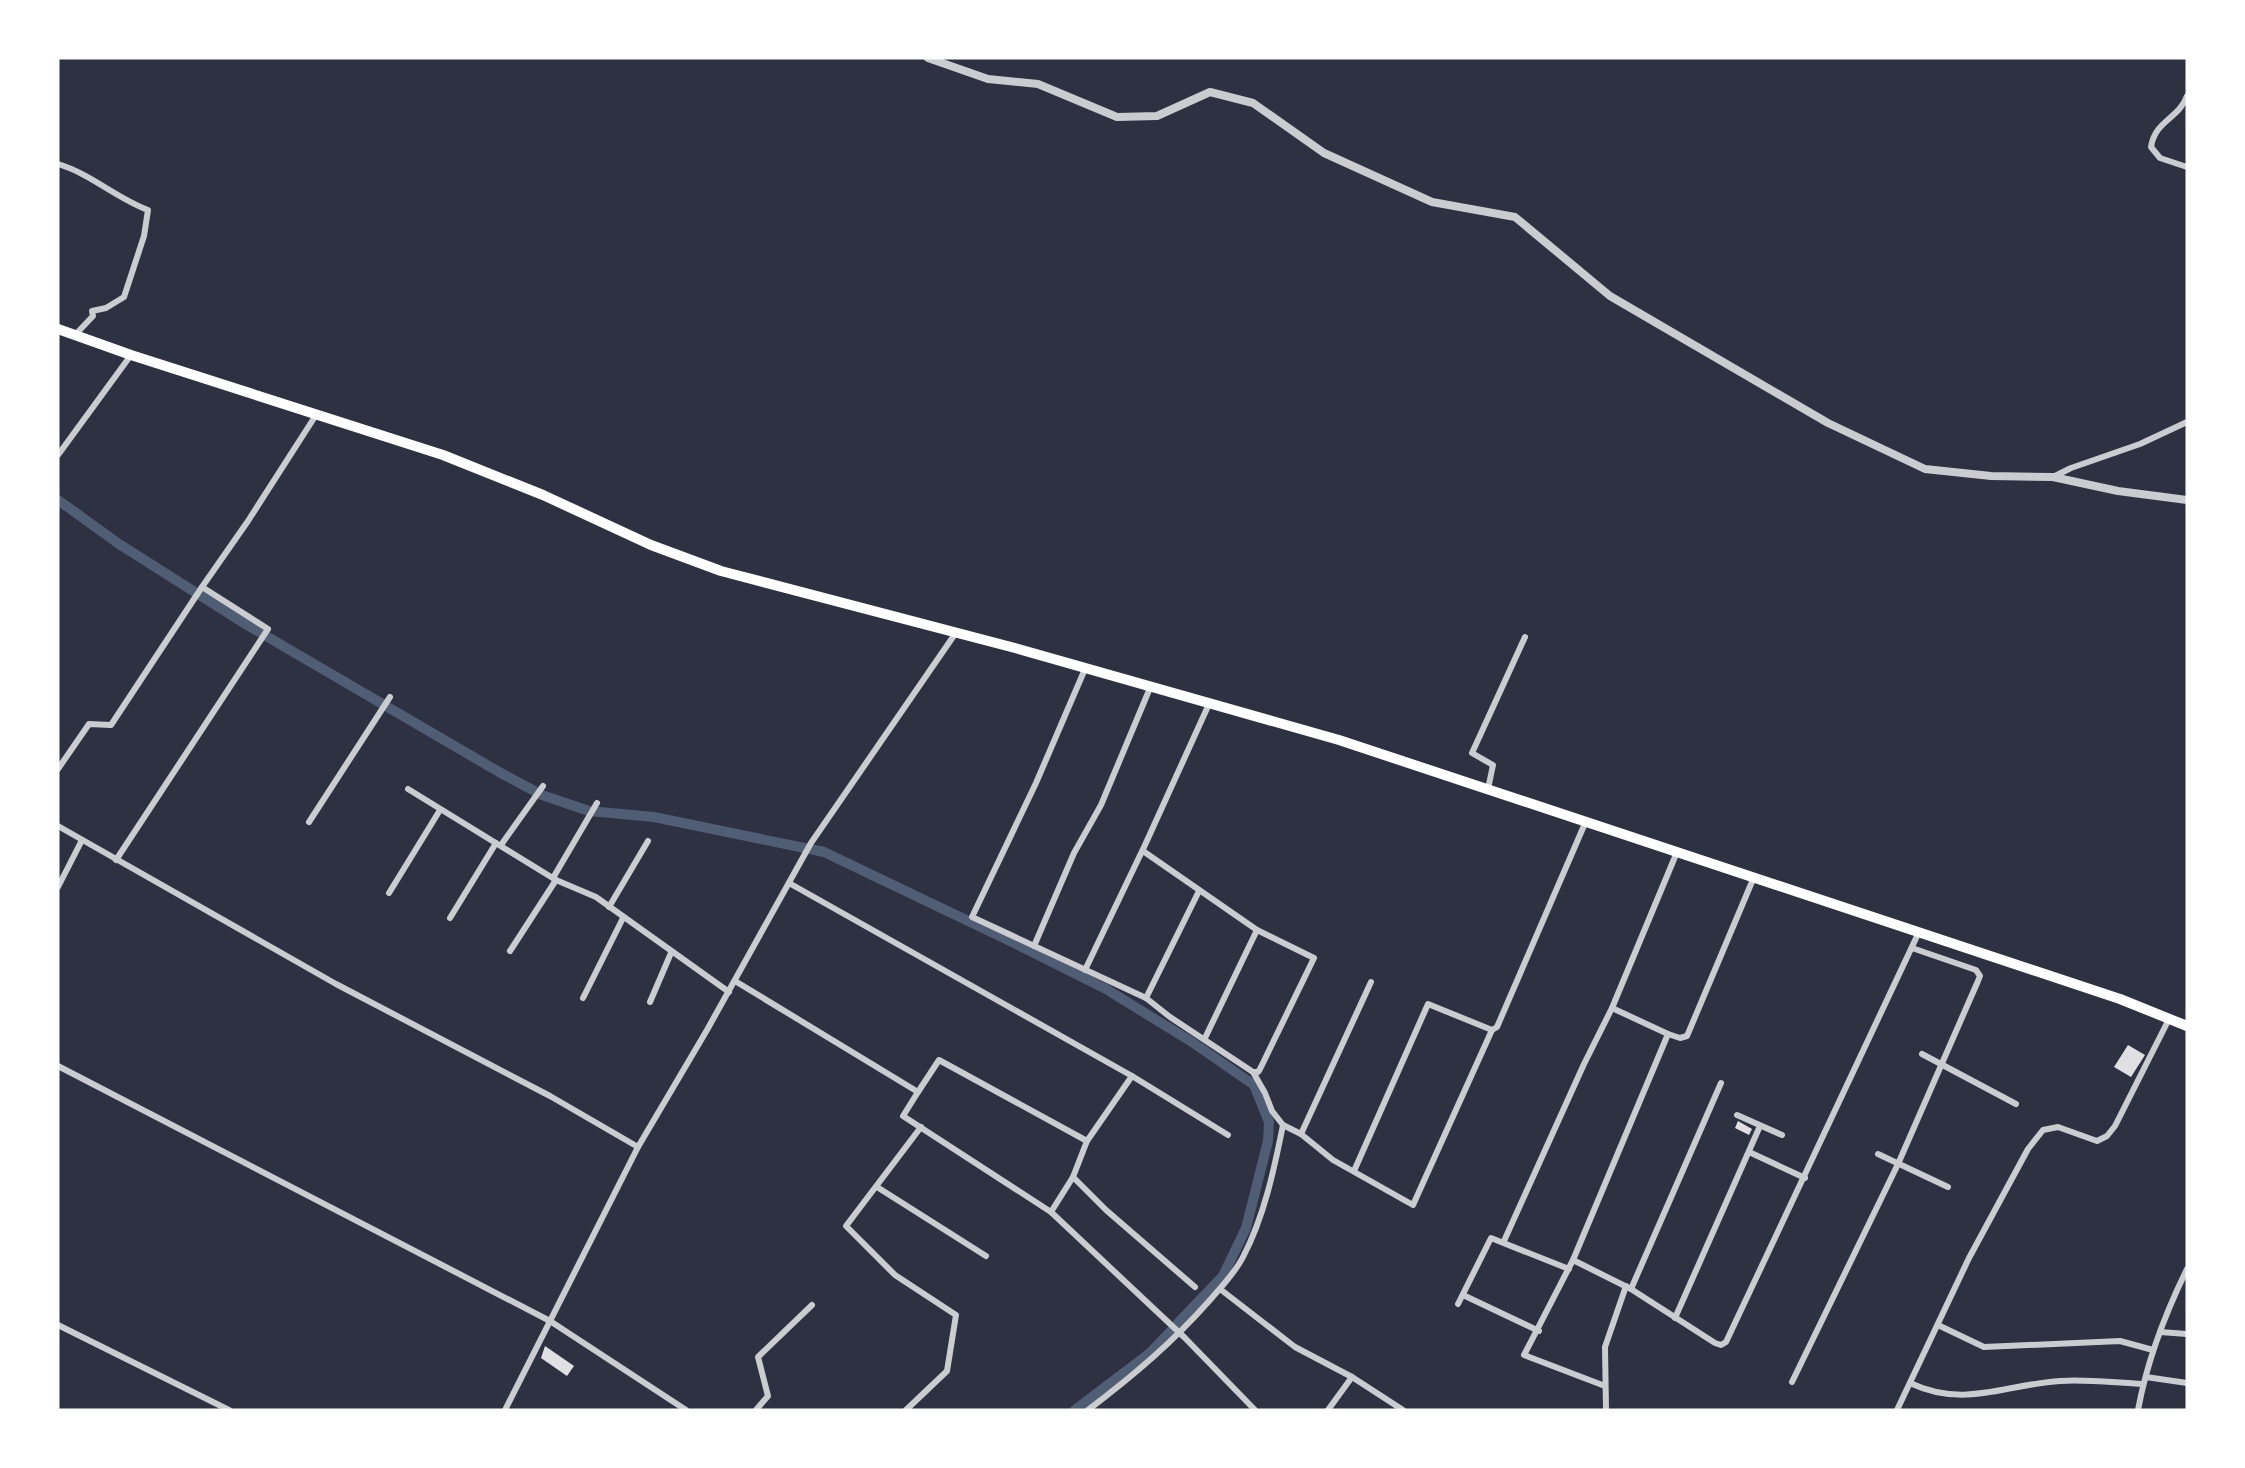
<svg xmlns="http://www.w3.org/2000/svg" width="2245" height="1468" font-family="Barlow,sans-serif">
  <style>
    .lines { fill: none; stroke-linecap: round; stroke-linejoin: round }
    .canal { stroke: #4f5d75; stroke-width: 10 }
    .building { fill: #e0e0e3 }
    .minor { stroke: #caccd0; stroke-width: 6 }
    .tertiary { stroke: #caccd0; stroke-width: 8 }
    .trunk { stroke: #fff; stroke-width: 10 }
  </style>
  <rect width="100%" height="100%" fill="#2d3142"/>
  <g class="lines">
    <g class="canal">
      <polyline points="58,500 119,544 247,625 499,772 542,795 589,811 654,817 824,852 1010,941 1106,989 1192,1042 1254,1085 1269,1122 1268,1141 1246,1228 1223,1276 1178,1323"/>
      <polyline points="1075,1410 1150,1353 1172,1330"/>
    </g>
  </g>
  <g class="building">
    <polygon points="2128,1045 2145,1055 2131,1077 2114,1067"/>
    <polygon points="1738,1121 1752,1129 1749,1135 1735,1128"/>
    <polygon points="545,1346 574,1366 567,1376 541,1358"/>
  </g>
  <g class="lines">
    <g class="minor">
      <path d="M 2187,96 C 2179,119 2155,120 2151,147 L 2160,158 L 2187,167"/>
      <path d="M 58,164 C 91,174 116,198 148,210 L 144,236 L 124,297 L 106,308 L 92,311 L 93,316 L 75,335"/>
      <polyline points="58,455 131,355"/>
      <polyline points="2053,477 2071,468 2140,444 2187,422"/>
      <polyline points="1085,669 1036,783 972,917 1146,998 1170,1017 1253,1072"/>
      <polyline points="58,769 89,724 111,725 202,587"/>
      <polyline points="408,789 556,880 596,897 729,992"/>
      <polyline points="1488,789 1493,765 1472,753 1525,637"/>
      <polyline points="309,822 390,697"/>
      <polyline points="58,826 336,984 550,1096 638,1147"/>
      <polyline points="501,845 543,786"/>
      <polyline points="1143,851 1257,930 1314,958 1260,1069 1258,1072 1253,1072 1265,1093 1272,1111 1283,1125 1301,1134 1333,1160 1413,1205 1492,1030 1497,1027 1586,821"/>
      <polyline points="116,860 268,629 202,587 248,521 316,415"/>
      <polyline points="553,878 597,803"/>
      <polyline points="789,883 1132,1076 1228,1135"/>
      <polyline points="58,887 82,840"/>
      <polyline points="389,893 440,810"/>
      <polyline points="609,907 648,841"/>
      <polyline points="450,918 496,843"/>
      <polyline points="1034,946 1074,853 1101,805 1150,688"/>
      <polyline points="510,951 556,880"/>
      <polyline points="1085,970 1145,845 1209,704"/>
      <polyline points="735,981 918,1092 939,1060 1087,1141"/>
      <polyline points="583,998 623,918"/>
      <polyline points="1146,998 1199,891"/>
      <polyline points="650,1002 671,953"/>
      <polyline points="1612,1008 1677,852"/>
      <polyline points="1668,1034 1680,1038 1687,1036 1754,877"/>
      <polyline points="1205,1038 1257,930"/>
      <polyline points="1922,1054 2016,1104"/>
      <polyline points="58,1066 550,1321 686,1410"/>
      <polyline points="918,1092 903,1116 1051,1212 1185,1338 1255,1410"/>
      <polyline points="1737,1115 1782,1135"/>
      <polyline points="1301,1134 1371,982"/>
      <polyline points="1749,1152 1805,1178"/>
      <polyline points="1878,1154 1948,1187"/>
      <polyline points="1354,1171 1428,1004 1492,1030"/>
      <polyline points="1073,1177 1106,1210 1195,1287"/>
      <polyline points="877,1187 986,1256"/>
      <polyline points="1051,1212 1073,1177 1087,1141 1132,1076"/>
      <polyline points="1504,1241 1584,1064 1612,1008 1668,1034 1573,1260 1631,1289 1715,1343 1721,1345 1726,1342 1918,934"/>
      <polyline points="1573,1260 1524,1355 1605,1386"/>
      <polyline points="1220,1289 1295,1347 1352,1377 1403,1410"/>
      <polyline points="1631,1289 1721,1083"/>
      <polyline points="1463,1295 1539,1331"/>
      <polyline points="1458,1304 1491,1238 1569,1269"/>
      <polyline points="1675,1318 1760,1126"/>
      <polyline points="58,1325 229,1410"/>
      <polyline points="1938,1325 1984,1347 2120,1341 2153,1350"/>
      <polyline points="2160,1332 2187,1334"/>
      <polyline points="2146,1377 2187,1383"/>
      <polyline points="1792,1382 1898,1164 1978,981 1980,976 1976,970 1912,948"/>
      <path d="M 1910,1383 C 1965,1409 2006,1384 2060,1381 C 2087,1379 2116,1383 2143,1384"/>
      <polyline points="505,1410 638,1147 707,1030 811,843 955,634"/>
      <polyline points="756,1410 768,1396 758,1357 812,1305"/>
      <polyline points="906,1410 947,1371 956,1315 895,1275 846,1226 921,1127"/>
      <path d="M 1088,1410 C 1134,1375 1172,1343 1210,1300 C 1221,1287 1235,1273 1243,1257 C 1264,1217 1274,1170 1283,1125"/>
      <polyline points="1328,1410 1352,1377"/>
      <polyline points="1606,1410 1605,1347 1626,1286"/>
      <polyline points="1897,1410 1969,1258 2028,1149 2043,1130 2058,1127 2097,1141 2107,1136 2115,1126 2169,1019"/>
      <path d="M 2138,1410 C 2147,1361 2165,1314 2187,1269"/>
    </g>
    <polyline class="tertiary" points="928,58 988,79 1038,84 1117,117 1157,116 1210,92 1253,103 1324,153 1432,202 1515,217 1610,296 1828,423 1925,469 1991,476 2053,477 2118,491 2187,500"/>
    <polyline class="trunk" points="58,329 131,355 443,455 543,495 651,545 721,571 1015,648 1339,740 2120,999 2187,1026"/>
  </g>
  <rect width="2245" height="1468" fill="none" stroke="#ffffff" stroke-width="119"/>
</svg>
